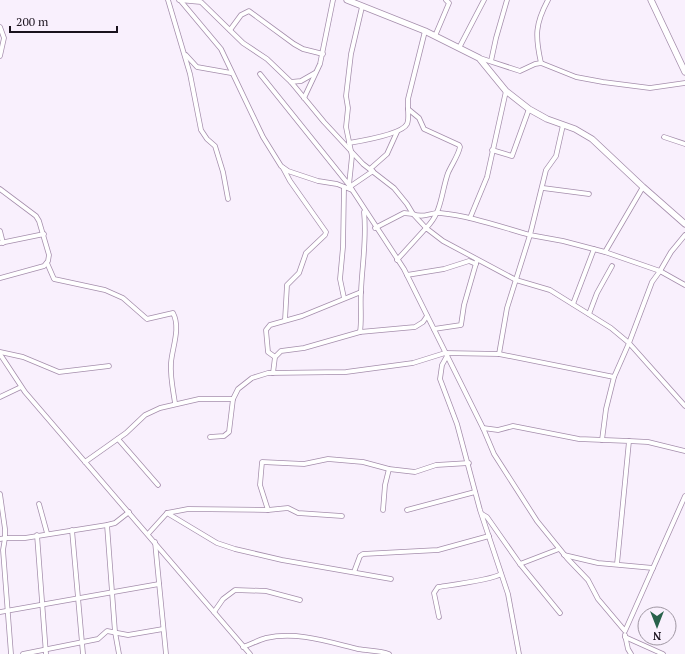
<svg xmlns="http://www.w3.org/2000/svg" width="685" height="654" font-family="'PT Serif',serif">
  <style>
    .lines { fill: none; stroke-linecap: round; stroke-linejoin: round }
    .street-casing { stroke: #a58eac; stroke-width: 5.5 }
    .secondary-casing { stroke: #a58eac; stroke-width: 7 }
    .street { stroke: #fff; stroke-width: 4 }
    .secondary { stroke: #fff; stroke-width: 5.5 }
  </style>
  <rect width="100%" height="100%" fill="#f9f0fd"/>
  <g class="lines">
    <defs>
      <g id="street">
        <polyline points="168,0 190,74 201,130 207,139 215,146 223,172 228,199"/>
        <path d="M 179,0 L 201,2 L 243,43 L 267,59 L 291,82 L 324,122 L 363,164 L 394,188 L 407,204 L 413,214 C 423,219 431,212 440,213 C 471,216 501,227 530,235 L 507,308 L 499,354"/>
        <polyline points="180,0 221,49 263,137 281,166 288,171 318,181 337,184 352,190"/>
        <polyline points="0,27 4,38 0,56"/>
        <polyline points="230,30 241,15 249,11 294,44 303,49 323,54"/>
        <polyline points="435,36 449,3 446,0"/>
        <polyline points="459,48 484,0"/>
        <polyline points="186,55 197,67 231,73"/>
        <polyline points="480,58 520,71 535,64 541,63 576,77 603,82 650,88 685,83"/>
        <polyline points="491,61 496,38 507,0"/>
        <path d="M 541,63 C 535,36 535,24 548,0"/>
        <polyline points="260,74 349,185 352,156 346,127 348,108 346,96 351,54 362,7"/>
        <polyline points="291,82 301,81 315,73"/>
        <polyline points="304,98 320,64 333,0"/>
        <polyline points="563,125 556,156 546,170 530,235 563,241 605,252 643,187"/>
        <polyline points="664,137 685,144"/>
        <path d="M 349,143 C 361,141 402,134 407,124 C 409,120 408,113 408,109"/>
        <polyline points="492,150 512,156 529,109"/>
        <polyline points="283,168 290,181 326,232 325,235 306,253 299,273 287,285 285,320"/>
        <polyline points="370,169 387,154 397,132"/>
        <polyline points="349,185 404,269 483,428 494,454 537,521 567,558 588,580 598,599 625,631 685,496"/>
        <polyline points="348,188 373,171"/>
        <polyline points="543,188 589,194"/>
        <polyline points="0,189 36,216 39,221 49,255 48,261 44,266 0,278"/>
        <polyline points="470,218 487,177 506,91"/>
        <path d="M 375,228 L 404,213 L 413,214 L 426,228 C 442,213 441,193 448,173 C 452,164 458,156 460,147 L 459,145 L 424,129 L 419,118 L 408,109 L 408,99 L 425,31"/>
        <polyline points="0,231 3,243"/>
        <polyline points="0,243 44,234"/>
        <polyline points="605,252 660,271 671,252 685,235"/>
        <path d="M 47,263 L 54,279 L 105,290 L 123,298 L 147,319 L 173,313 C 181,328 172,348 171,363 C 170,376 173,390 175,403"/>
        <polyline points="407,275 444,269 469,261 476,264"/>
        <polyline points="685,285 660,271 652,282 629,343 685,406"/>
        <polyline points="344,298 340,279 343,247 344,187"/>
        <polyline points="573,304 594,249"/>
        <polyline points="589,314 597,293 612,266"/>
        <polyline points="434,329 461,325 464,305 477,260"/>
        <path d="M 360,332 C 362,318 360,306 361,292 C 362,265 367,239 364,212"/>
        <polyline points="0,352 23,357 59,372 109,366"/>
        <polyline points="0,354 25,392 250,654"/>
        <polyline points="447,356 442,365 440,379 457,424 480,510 508,594 519,654"/>
        <polyline points="275,357 268,352 266,330 270,325 302,316 361,292"/>
        <polyline points="273,373 275,357 281,351 304,348 360,332 415,327 423,322 427,316"/>
        <polyline points="0,397 21,387"/>
        <polyline points="483,428 498,430 513,426 579,439 629,441 617,564"/>
        <polyline points="210,437 224,436 229,432 233,399 238,389 252,378 268,373 346,372 413,363 445,353 499,354 614,377 629,343 611,328 550,290 516,280 443,241 426,228 397,260"/>
        <polyline points="118,439 158,485"/>
        <polyline points="602,440 606,409 614,377"/>
        <polyline points="629,441 648,442 685,451"/>
        <polyline points="85,462 126,433 145,415 160,408 199,399 233,399"/>
        <polyline points="0,494 5,529 5,538 0,539"/>
        <polyline points="39,504 47,533"/>
        <polyline points="268,510 260,485 262,462 304,464 328,459 363,462 389,469 415,472 436,465 469,463"/>
        <polyline points="383,510 385,485 389,469"/>
        <polyline points="407,510 475,492"/>
        <polyline points="167,513 217,543 235,549 282,560 391,579"/>
        <polyline points="482,514 487,517 520,564 560,613"/>
        <polyline points="107,525 115,632 119,654"/>
        <polyline points="72,530 83,654"/>
        <polyline points="148,534 167,513 188,509 268,510 288,508 298,513 342,516"/>
        <polyline points="37,535 46,654"/>
        <polyline points="155,542 166,654"/>
        <polyline points="564,555 598,563 653,568"/>
        <polyline points="520,564 559,549"/>
        <polyline points="354,572 360,556 363,554 438,550 489,536"/>
        <polyline points="0,612 159,584"/>
        <polyline points="214,612 223,599 235,590 266,591 300,600"/>
        <path d="M 439,617 L 434,593 L 438,587 C 451,585 492,580 501,574"/>
        <polyline points="625,635 628,649 631,654"/>
        <polyline points="625,637 663,654"/>
        <path d="M 243,647 C 251,644 259,640 266,638 C 297,631 329,642 358,649 C 369,651 379,650 389,654"/>
        <polyline points="11,654 3,550 5,538 25,538 107,525 115,523 129,512"/>
        <polyline points="23,654 98,639 107,631 128,635 163,629"/>
      </g>
      <g id="secondary">
        <polyline points="347,0 425,31 479,58 506,91 529,109 547,119 575,129 592,139 643,187 685,224"/>
        <polyline points="651,0 685,72"/>
      </g>
    </defs>
    <use href="#street" class="street-casing"/>
    <use href="#secondary" class="secondary-casing"/>
    <use href="#street" class="street"/>
    <use href="#secondary" class="secondary"/>
  </g>
  <g transform="translate(657 626) rotate(180)"><circle r="19" fill="#f9f0fd" stroke="#a097a3"/>
  <path d="M0-3L7 15L0 10L-7 15Z" fill="#29624b"/>
  <text y="-6" font-size="11" font-weight="bold" text-anchor="middle" fill="#1a121d">N</text>
  </g>
  <path d="M10 26v6h107v-6" fill="none" stroke="#1a121d" stroke-width="2"/>
  <text x="16" y="26" font-size="12" fill="#1a121d" stroke="#f9f0fd" stroke-width="3" paint-order="stroke">200 m</text>
</svg>
